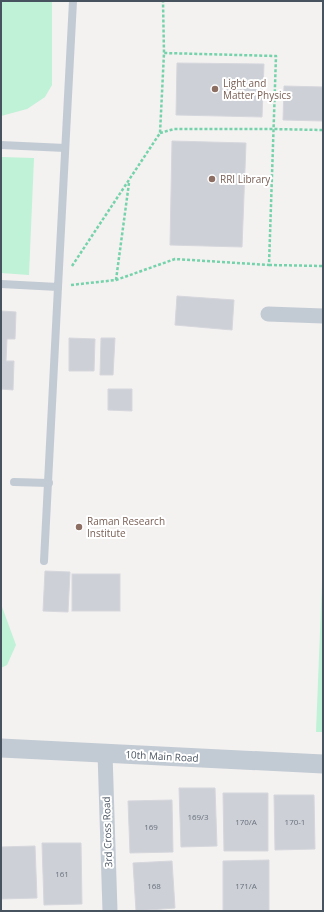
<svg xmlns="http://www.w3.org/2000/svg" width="324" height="912" font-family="'Open Sans',sans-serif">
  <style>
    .green { fill: #bff2d6 }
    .building { fill: #cdd0d6; stroke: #d5d7dd }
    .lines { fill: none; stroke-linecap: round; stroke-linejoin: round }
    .path { stroke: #74d3aa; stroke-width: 2.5; stroke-dasharray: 3 2; stroke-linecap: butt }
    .service { stroke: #c2cbd3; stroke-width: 8 }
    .minor { stroke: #c2cbd3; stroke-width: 15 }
    .tertiary { stroke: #c2cbd3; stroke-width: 19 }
    .education-dot { fill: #8d6e63; stroke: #fff; stroke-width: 1.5 }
    .labels { text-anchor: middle; stroke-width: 4; stroke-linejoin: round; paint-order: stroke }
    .number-label { font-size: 8px; fill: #69727e }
    .education-label { font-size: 10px; fill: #785e54; stroke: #fff; text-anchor: start }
    .street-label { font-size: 10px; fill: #485360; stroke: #fff }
  </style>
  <rect width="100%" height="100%" fill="#f4f1f1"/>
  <g class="green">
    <polygon points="1,1 52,1 52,85 45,97 27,109 1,116"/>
    <polygon points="1,157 34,158 29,275 1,273"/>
    <polygon points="323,557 323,732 316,732"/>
    <polygon points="1,604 16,645 7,665 1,668"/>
  </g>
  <g class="building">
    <polygon points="177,63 264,64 262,117 176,115"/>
    <polygon points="284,86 323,87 323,121 283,120"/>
    <polygon points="172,141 246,143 242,247 170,245"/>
    <polygon points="177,296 234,300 232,330 175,325"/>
    <polygon points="1,311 16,312 15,339 7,339 6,361 14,361 13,390 1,389"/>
    <polygon points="69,338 95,339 94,371 69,371"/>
    <polygon points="101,338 115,338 113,375 100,375"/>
    <polygon points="108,389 132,389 132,411 108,410"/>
    <polygon points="45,571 70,572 68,612 43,611"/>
    <rect x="72" y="574" width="48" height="37"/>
    <polygon points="179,788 215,788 217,846 181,847"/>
    <polygon points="223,793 268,793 268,851 224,851"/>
    <polygon points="274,795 314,795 315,849 275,850"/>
    <polygon points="172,800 173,852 130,853 128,801"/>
    <polygon points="42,843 81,843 82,904 44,905"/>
    <polygon points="35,846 37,898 1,899 1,847"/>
    <polygon points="269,860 269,911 223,911 223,861"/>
    <polygon points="172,861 175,908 136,911 133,863"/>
  </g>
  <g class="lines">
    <g class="path">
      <polyline points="160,133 174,129 272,129 323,130"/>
      <polyline points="269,265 323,266"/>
      <polyline points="72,266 160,133 164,53 163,1"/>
      <polyline points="116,280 129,183"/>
      <polyline points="71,285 116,280 175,259 269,265 276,56 164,53"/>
    </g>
    <g class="service">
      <polyline points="1,145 65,148"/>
      <polyline points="1,284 58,287 73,1"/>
      <polyline points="14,482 49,483"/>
      <polyline points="44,561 58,287"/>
    </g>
    <g class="minor">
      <polyline points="268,314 323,316"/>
      <polyline points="105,753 110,911"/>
    </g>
    <polyline class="tertiary" points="1,748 323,764"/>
  </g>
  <g class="education-dot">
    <circle cx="215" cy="89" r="4"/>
    <circle cx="212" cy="179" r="4"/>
    <circle cx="79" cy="527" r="4"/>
  </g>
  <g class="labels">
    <g class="number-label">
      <text x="198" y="820">169/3</text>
      <text x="246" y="825">170/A</text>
      <text x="295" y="825">170-1</text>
      <text x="151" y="830">169</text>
      <text x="62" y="877">161</text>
      <text x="154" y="889">168</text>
      <text x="246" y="889">171/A</text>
    </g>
    <g class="education-label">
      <text x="223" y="87">Light and<tspan x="223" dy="12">Matter Physics</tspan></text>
      <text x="220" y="183">RRI Library</text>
      <text x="87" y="525">Raman Research<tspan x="87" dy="12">Institute</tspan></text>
    </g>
    <g class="street-label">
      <text transform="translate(162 756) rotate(3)" y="4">10th Main Road</text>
      <text transform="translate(107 832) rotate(-92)" y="4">3rd Cross Road</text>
    </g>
  </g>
  <rect width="324" height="912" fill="none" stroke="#485360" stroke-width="4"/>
</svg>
